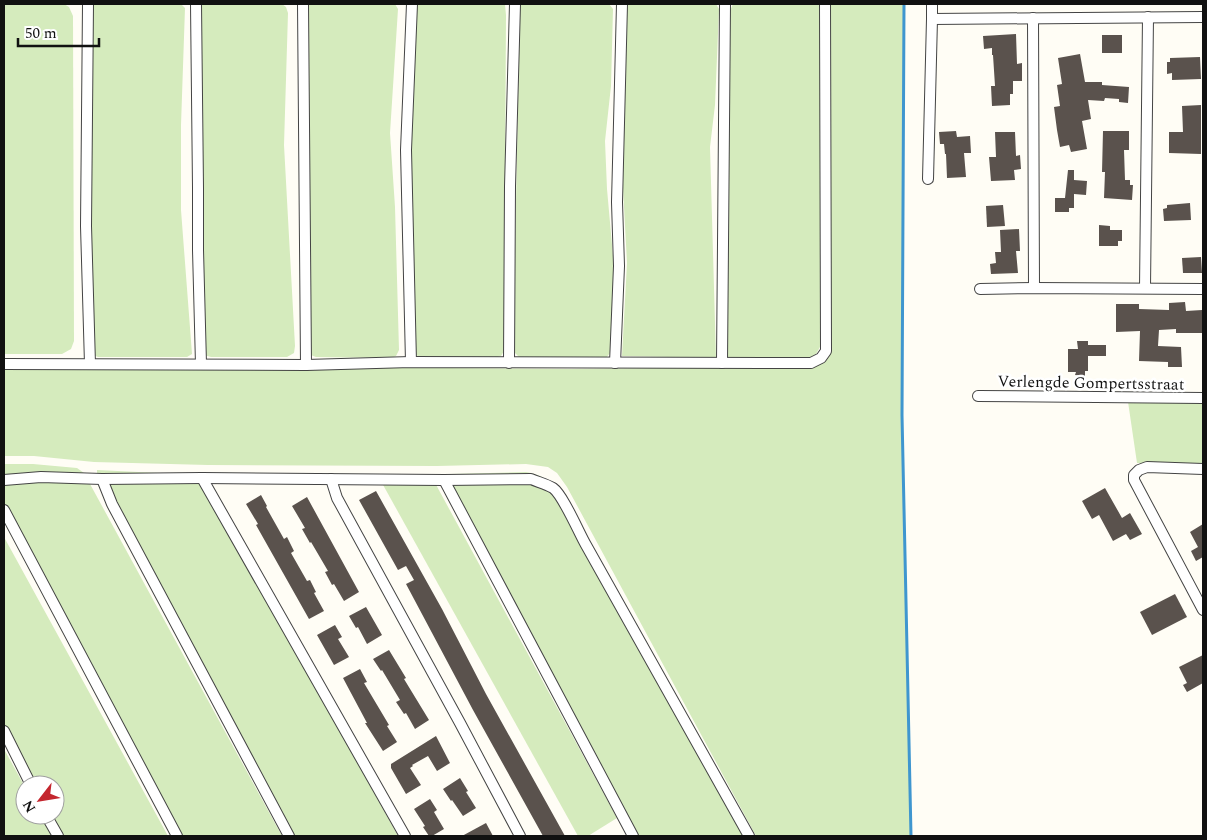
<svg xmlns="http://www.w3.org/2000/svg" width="1207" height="840" font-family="Spectral,serif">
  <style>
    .green { fill: #d5ebbd }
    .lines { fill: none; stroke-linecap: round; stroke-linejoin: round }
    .stream { stroke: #3f96cf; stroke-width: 3 }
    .building { fill: #5a524d }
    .street-casing { stroke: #444; stroke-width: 12 }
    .street { stroke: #fff; stroke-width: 10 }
    .labels { text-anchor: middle; stroke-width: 5; stroke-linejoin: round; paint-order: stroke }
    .street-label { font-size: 16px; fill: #111; stroke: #fff }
  </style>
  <rect width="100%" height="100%" fill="#fffdf5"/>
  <g class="green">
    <polygon points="4,4 64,4 69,7 73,16 74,341 71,349 62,354 4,354"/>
    <polygon points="90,4 181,4 185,8 181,125 181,210 192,354 187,357 98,357 91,354"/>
    <polygon points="201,4 282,4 286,7 288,13 284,145 295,346 294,353 287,357 211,357 204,355 200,347"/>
    <polygon points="306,4 395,4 398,9 390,133 395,207 399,350 396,356 391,358 316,357 308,354 298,116 302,13"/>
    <polygon points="412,4 503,4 505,5 506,15 504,351 501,356 494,358 421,357 415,355 404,150"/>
    <polygon points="522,4 609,4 613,9 611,86 605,141 607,189 614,267 610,353 606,358 519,357 515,353 513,348 520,5"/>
    <polygon points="629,4 716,4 719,9 715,105 710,147 716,358 622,356 627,263 623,188 625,13 628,5"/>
    <polygon points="733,4 818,4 821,9 820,347 816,354 810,358 733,359 728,357 726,351 729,13"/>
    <polygon points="830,4 904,4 902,415 911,836 756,836 567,487 557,473 548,467 526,464 437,466 208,465 94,462 34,456 4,456 4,370 327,367 571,369 815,366 826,360 830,352 831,148"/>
    <polygon points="1127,395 1203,396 1203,463 1137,463"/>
    <polygon points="4,464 33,464 77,468 84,473 282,836 177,836 4,522"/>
    <polygon points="97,470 201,475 262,590 398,836 291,836 97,479"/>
    <path d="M 526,472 C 537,474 545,477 552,485 L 744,836 L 634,836 L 445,482 L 449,474 Z"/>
    <polygon points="377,474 429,474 434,481 617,818 588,836 578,836"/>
    <polygon points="4,537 168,836 62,836 50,815 55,815 55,785 34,785 4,731"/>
    <polygon points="4,749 25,787 25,815 41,815 52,836 4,836"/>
  </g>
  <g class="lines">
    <polyline class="stream" points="904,4 902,415 911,836"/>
  </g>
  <g class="building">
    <polygon points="1016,34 1017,64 1022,63 1022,81 1013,81 1013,94 1010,94 1010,105 992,106 991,86 995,86 993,55 992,55 992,48 984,49 983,36"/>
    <rect x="1102" y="35" width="20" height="18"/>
    <polygon points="1080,54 1085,82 1102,82 1102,85 1129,87 1128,103 1119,102 1119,99 1105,98 1104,101 1088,100 1091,119 1082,121 1087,149 1071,152 1069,145 1060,147 1057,130 1054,107 1060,106 1057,85 1062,84 1058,58"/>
    <polygon points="1200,57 1201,79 1172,80 1172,73 1167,74 1167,62 1170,62 1170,58"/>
    <polygon points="1201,105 1201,154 1169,153 1169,132 1183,132 1182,106"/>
    <polygon points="956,131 957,137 970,136 971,153 964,153 966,177 947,178 946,154 945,154 944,144 940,144 939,132"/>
    <polygon points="1103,131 1129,131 1129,150 1124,150 1125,180 1130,180 1130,185 1133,185 1132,200 1104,198 1105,172 1102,172"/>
    <polygon points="995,132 1015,132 1016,156 1020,155 1021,169 1014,170 1015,180 991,181 989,157 996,157"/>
    <polygon points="1068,170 1074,170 1074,180 1087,181 1086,195 1074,194 1074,208 1069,208 1069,212 1055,212 1055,198 1065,198"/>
    <polygon points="1190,203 1191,220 1164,221 1163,209 1167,208 1167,205"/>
    <polygon points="1003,205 1005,226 987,227 986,206"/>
    <polygon points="1099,225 1110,226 1110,230 1122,230 1122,241 1118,241 1118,246 1099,246"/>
    <polygon points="1019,229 1020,251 1016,251 1018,273 991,274 990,264 996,263 995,252 1001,252 1000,230"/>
    <polygon points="1201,257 1202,273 1183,273 1182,258"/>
    <polygon points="1185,302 1186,311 1202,310 1202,315 1203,315 1203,333 1176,333 1176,329 1159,330 1158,346 1181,347 1182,367 1168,367 1168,362 1139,361 1140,331 1116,332 1116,304 1139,304 1139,309 1169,310 1169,303"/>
    <polygon points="1077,341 1088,341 1088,345 1106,345 1106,356 1088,356 1088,371 1085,371 1085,376 1075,375 1076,372 1068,372 1068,349 1078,349"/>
    <polygon points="1105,488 1122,518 1130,513 1142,534 1130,540 1126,534 1113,541 1099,515 1092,519 1082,501"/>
    <polygon points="376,491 442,609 486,694 565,836 543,836 473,710 406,584 414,580 406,566 398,570 359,500"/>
    <polygon points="261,495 267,506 266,507 284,539 287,537 294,551 291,553 307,581 310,580 316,592 314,593 324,611 309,619 256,525 258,524 246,504"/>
    <polygon points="307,497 359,592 344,601 334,584 332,585 325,572 328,571 311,542 310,543 302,529 305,528 292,506"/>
    <polygon points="1203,524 1203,557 1196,561 1191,551 1198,547 1190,532"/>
    <polygon points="1175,594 1187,617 1152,635 1140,612"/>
    <polygon points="366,607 382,635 367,644 358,627 356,628 349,616"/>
    <polygon points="335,625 342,637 338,639 349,657 334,665 317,635"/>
    <polygon points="389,650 406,678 404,679 429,720 415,729 406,713 404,714 396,702 400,700 382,670 381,671 373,659"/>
    <polygon points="1203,655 1203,683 1187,692 1183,685 1187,683 1179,667"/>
    <polygon points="360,669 367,682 364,683 389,725 387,726 397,742 383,751 365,723 367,723 343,678"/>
    <polygon points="436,736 450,763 437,771 428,756 412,765 413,766 410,768 421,785 406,794 391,768 391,764"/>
    <polygon points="460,778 468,791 466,792 476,808 463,816 452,800 451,801 443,789"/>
    <polygon points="430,799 437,810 434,812 444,829 432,836 429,836 423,827 425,826 414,809"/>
    <polygon points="486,823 493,836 462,836"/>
  </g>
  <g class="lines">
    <defs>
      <g id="street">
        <polyline points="88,4 86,226 90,364"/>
        <polyline points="196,4 198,188 198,250 201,364"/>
        <polyline points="303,4 306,365"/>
        <polyline points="1033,18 1034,288"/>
        <polyline points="932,19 1203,17"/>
        <polyline points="928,179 932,19 932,4"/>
        <polyline points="1145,288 1148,17"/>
        <polyline points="980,289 1034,288 1203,289"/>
        <polyline points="411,362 406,150 412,4"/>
        <polyline points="509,363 510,186 515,4"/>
        <polyline points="615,363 619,266 617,202 622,4"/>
        <polyline points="722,363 725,4"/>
        <polyline points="4,364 306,365 411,362 811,363 821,358 826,351 825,4"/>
        <polyline points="978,396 1203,398"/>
        <polyline points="1203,469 1147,467 1139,470 1134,475 1134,480 1203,610"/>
        <polyline points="202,478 405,836"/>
        <polyline points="102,479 112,504 289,836"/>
        <polyline points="331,479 337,498 460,723 520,836"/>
        <path d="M 4,480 L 41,477 L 102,479 L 202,478 L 444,480 L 531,479 C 538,482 546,484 553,488 C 563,495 579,533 586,545 L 749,836"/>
        <polyline points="444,480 633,836"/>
        <polyline points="4,510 177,836"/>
        <polyline points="4,731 31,785"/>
        <polyline points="46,815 58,836"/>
      </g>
    </defs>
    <use href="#street" class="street-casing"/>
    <use href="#street" class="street"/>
  </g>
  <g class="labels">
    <g class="street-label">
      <text transform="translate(1091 382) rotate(1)" y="6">Verlengde Gompertsstraat</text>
    </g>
  </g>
  <rect width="1207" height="840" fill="none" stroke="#111111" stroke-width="10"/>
  <g transform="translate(40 800) rotate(239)"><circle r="24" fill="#ffffff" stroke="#a0a0a0"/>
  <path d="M0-4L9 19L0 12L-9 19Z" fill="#c4262e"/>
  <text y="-8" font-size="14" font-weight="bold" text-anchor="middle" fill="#111111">N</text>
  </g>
  <path d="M18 38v8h81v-8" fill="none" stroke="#111111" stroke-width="2.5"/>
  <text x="25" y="38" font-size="15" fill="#111111" stroke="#ffffff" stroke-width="4" paint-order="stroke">50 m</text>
</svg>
